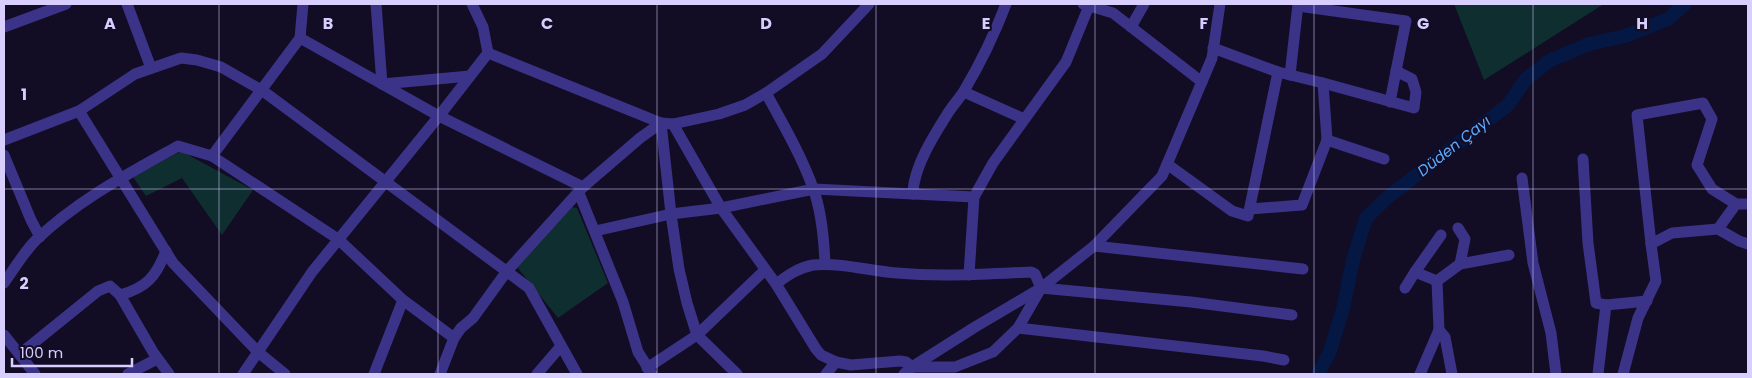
<svg xmlns="http://www.w3.org/2000/svg" width="1752" height="378" font-family="Poppins,sans-serif">
  <style>
    .green { fill: #0e2e2f }
    .lines { fill: none; stroke-linecap: round; stroke-linejoin: round }
    .river { stroke: #051844; stroke-width: 14 }
    .minor { stroke: #3b3388; stroke-width: 11 }
    .grid { fill: none; stroke: #d8cfff; stroke-width: 1; stroke-opacity: 0.55 }
    .labels { text-anchor: middle; stroke-width: 4.5; stroke-linejoin: round; paint-order: stroke }
    .water-label { font-size: 15px; font-style: italic; fill: #5daaff; stroke: #120c24 }
    .grid-label { font-size: 16px; text-anchor: middle; font-weight: bold; fill: #d8cfff; stroke: #120c24; stroke-width: 4.5; stroke-linejoin: round; paint-order: stroke }
  </style>
  <rect width="100%" height="100%" fill="#120c24"/>
  <g class="green">
    <polygon points="1454,4 1604,4 1484,80"/>
    <polygon points="181,151 253,190 222,235 182,178 146,196 133,177"/>
    <polygon points="572,207 577,208 608,283 558,318 517,267"/>
  </g>
  <g class="lines">
    <polyline class="river" points="1318,374 1329,354 1343,309 1353,260 1366,218 1388,197 1508,105 1526,79 1549,61 1589,44 1625,36 1668,19 1685,4"/>
    <g class="minor">
      <polyline points="127,4 151,68"/>
      <polyline points="376,4 382,84 470,76"/>
      <polyline points="1083,4 1113,13 1202,82"/>
      <polyline points="1298,6 1406,21 1396,71 1412,79 1416,92 1414,108 1323,83"/>
      <polyline points="4,27 66,4"/>
      <polyline points="1131,27 1144,4"/>
      <polyline points="300,38 439,116 583,187"/>
      <polyline points="488,53 661,123 673,124 719,114 745,105 766,93 822,54 869,4"/>
      <polyline points="1290,75 1298,4"/>
      <polyline points="964,92 1024,119"/>
      <path d="M 766,93 C 783,124 801,155 813,188 C 822,212 824,239 825,264"/>
      <polyline points="1390,102 1396,71"/>
      <polyline points="79,111 135,74 181,58 197,60 221,67 263,91 529,288 577,374"/>
      <polyline points="661,123 671,214 679,269 687,303 697,335 737,374"/>
      <polyline points="673,124 721,208 776,284 816,349 821,355 836,362 851,365 900,361 906,362 912,367 955,367 993,352 1018,328 1041,288"/>
      <polyline points="4,140 79,111 173,263 258,352 285,374"/>
      <polyline points="1327,140 1384,159"/>
      <polyline points="4,155 31,220 40,237"/>
      <polyline points="212,156 300,38 303,4"/>
      <polyline points="1583,159 1588,243 1596,303 1606,305 1598,374"/>
      <polyline points="1167,164 1232,211 1248,216 1278,72 1213,48"/>
      <polyline points="1522,178 1533,263 1551,333 1556,374"/>
      <polyline points="579,193 623,302 638,352 652,374"/>
      <path d="M 913,194 C 913,168 934,135 948,113 C 953,105 959,99 964,91 C 980,64 995,33 1006,4"/>
      <polyline points="1250,209 1302,205 1327,140 1323,83 1278,72"/>
      <polyline points="1718,229 1736,204 1748,204"/>
      <polyline points="595,231 671,214 721,208 814,189 974,197"/>
      <polyline points="1651,244 1672,233 1718,229 1739,241 1748,244"/>
      <polyline points="1094,246 1303,269"/>
      <polyline points="1460,264 1509,255"/>
      <polyline points="969,275 974,197 993,163 1066,62 1089,6"/>
      <polyline points="1437,281 1415,272 1441,235"/>
      <path d="M 4,283 C 14,269 24,252 36,240 C 78,200 128,174 178,146 L 212,156 L 338,239 L 403,300 L 454,338 L 461,328 L 473,318 L 507,271 L 583,187 L 640,138 L 661,123"/>
      <path d="M 776,284 C 788,275 798,268 813,265 C 839,262 870,271 897,273 C 941,277 986,274 1031,272 L 1035,274 L 1041,288"/>
      <polyline points="1041,288 1191,302 1292,315"/>
      <polyline points="1405,288 1415,272"/>
      <path d="M 120,295 C 146,288 156,277 166,251"/>
      <polyline points="1606,305 1647,301"/>
      <polyline points="1018,328 1263,356 1284,360"/>
      <polyline points="1439,330 1437,281 1460,264 1465,239 1458,228"/>
      <polyline points="4,335 35,374"/>
      <polyline points="20,354 98,291 110,286 120,295 153,352 169,374"/>
      <polyline points="647,368 697,335 765,270"/>
      <polyline points="128,374 157,359"/>
      <polyline points="243,374 312,272 439,116 488,53 483,27 472,4"/>
      <polyline points="374,374 403,300"/>
      <polyline points="440,374 454,338"/>
      <polyline points="537,374 561,346"/>
      <polyline points="826,374 836,362"/>
      <polyline points="904,374 912,367 975,327 1041,288 1094,246 1162,176 1212,58 1220,4"/>
      <polyline points="1420,374 1439,330 1445,337 1452,374"/>
      <polyline points="1623,374 1638,318 1656,281 1651,244 1637,115 1703,103 1712,119 1697,165 1712,189 1736,204"/>
    </g>
  </g>
  <path class="grid" d="M 219,4 L 219,374M 438,4 L 438,374M 657,4 L 657,374M 876,4 L 876,374M 1095,4 L 1095,374M 1314,4 L 1314,374M 1533,4 L 1533,374M 4,189 L 1748,189"/>
  <g class="labels">
    <g class="water-label">
      <text transform="translate(1454 146) rotate(-38)" y="5">Düden Çayı</text>
    </g>
  </g>
  <g class="grid-label">
    <text x="110" y="29">A</text>
    <text x="328" y="29">B</text>
    <text x="547" y="29">C</text>
    <text x="766" y="29">D</text>
    <text x="986" y="29">E</text>
    <text x="1204" y="29">F</text>
    <text x="1423" y="29">G</text>
    <text x="1642" y="29">H</text>
    <text x="24" y="100">1</text>
    <text x="24" y="289">2</text>
  </g>
  <rect width="1752" height="378" fill="none" stroke="#d8cfff" stroke-width="10"/>
  <path d="M12 358v8h120v-8" fill="none" stroke="#d8cfff" stroke-width="2.5"/>
  <text x="20" y="358" font-size="15" fill="#d8cfff" stroke="#120c24" stroke-width="4" paint-order="stroke">100 m</text>
</svg>
